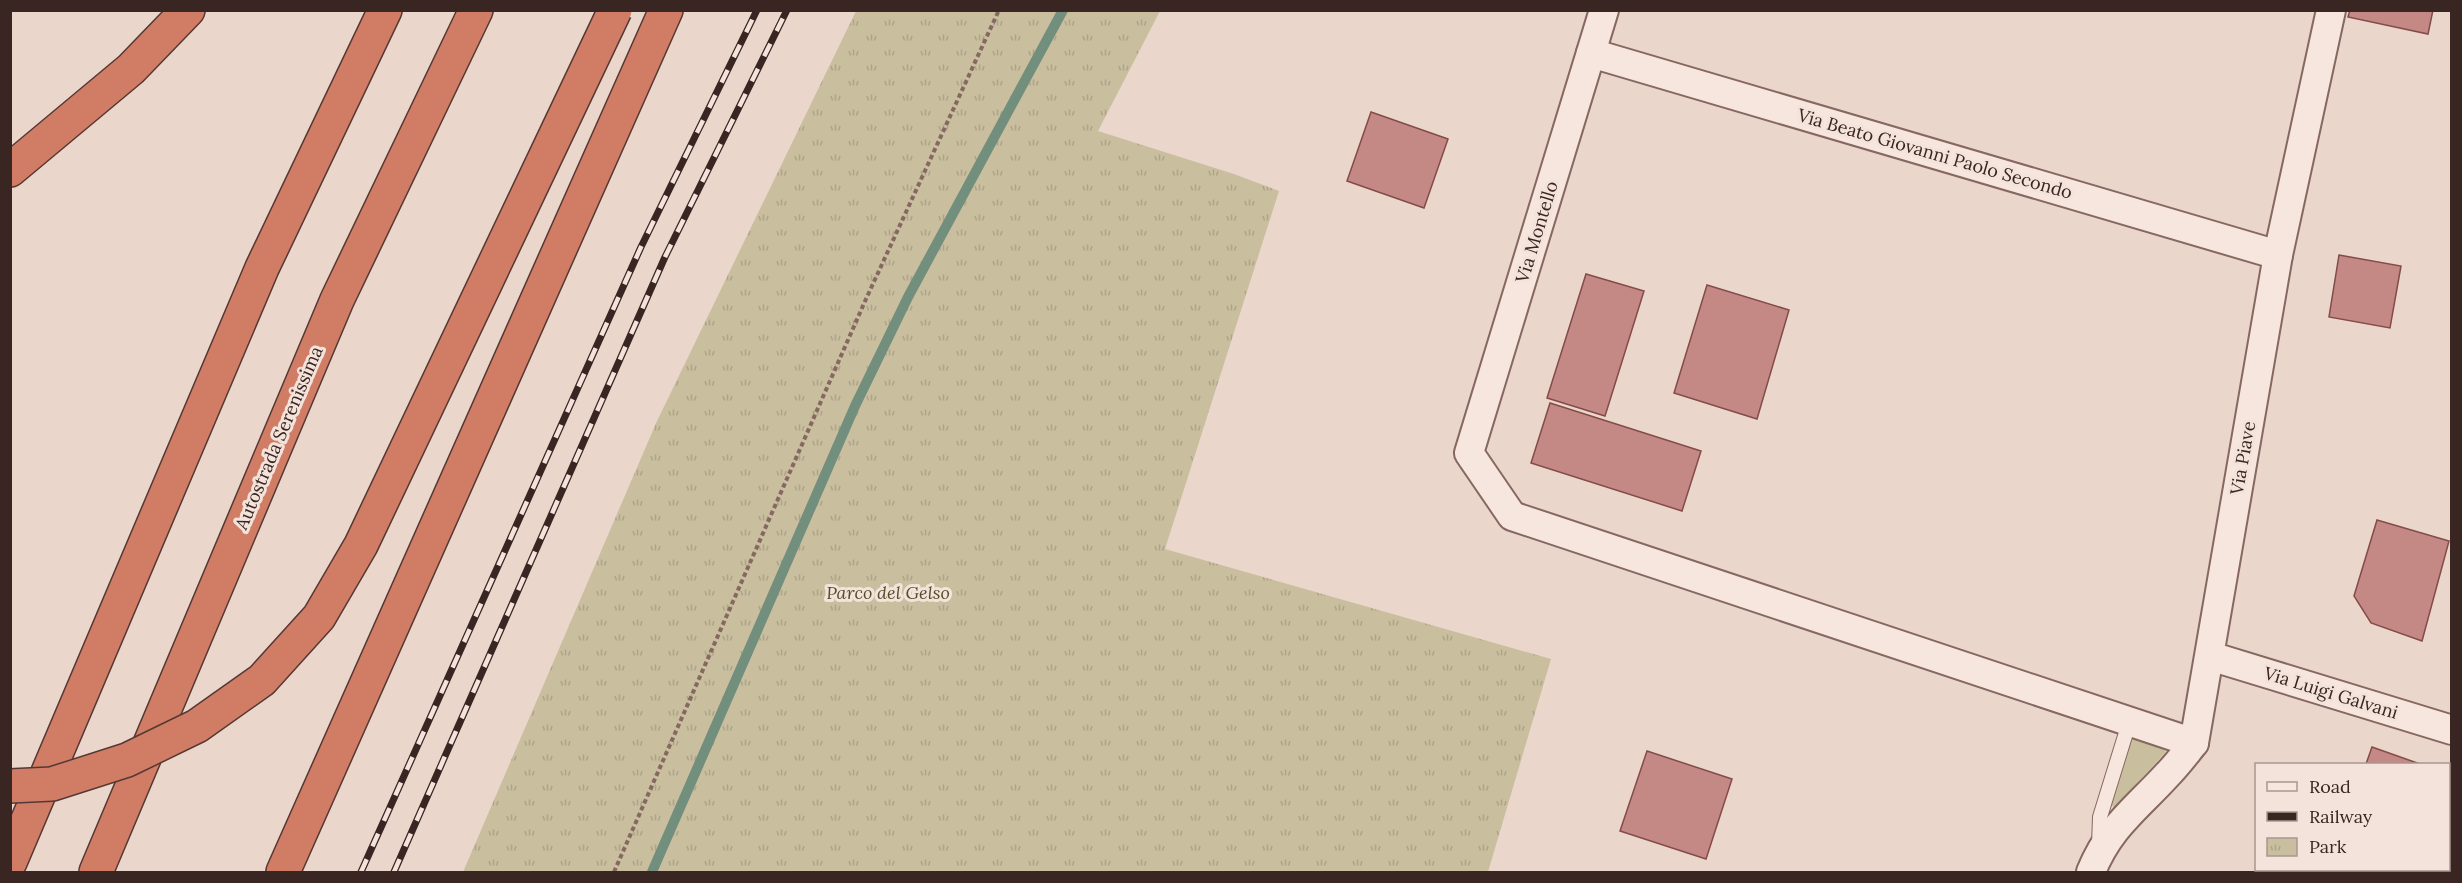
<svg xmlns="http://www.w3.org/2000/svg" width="2462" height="883" font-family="Lora,serif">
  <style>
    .grass { fill: #c9bf9f }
    .park { fill: url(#park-tufts) }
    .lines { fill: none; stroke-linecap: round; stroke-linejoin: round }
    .stream { stroke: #728e7d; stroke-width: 10 }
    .building { fill: #c58985; stroke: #834b49; stroke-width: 1.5 }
    .lane-casing { stroke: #866861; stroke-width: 16 }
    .street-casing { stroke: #866861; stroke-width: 32 }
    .highway-casing { stroke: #553834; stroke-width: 36 }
    .path { stroke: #866861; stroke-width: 4; stroke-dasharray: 4.5 3; stroke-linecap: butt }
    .lane { stroke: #f6e6de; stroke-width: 14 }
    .street { stroke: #f6e6de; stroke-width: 28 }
    .highway { stroke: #d17c65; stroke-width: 33 }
    .rail-casing { stroke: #392522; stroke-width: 7 }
    .rail { stroke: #f3e3da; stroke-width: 4.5; stroke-dasharray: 14; stroke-linecap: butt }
    .highway-bridge-casing { stroke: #553834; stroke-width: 36; stroke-linecap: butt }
    .highway-bridge { stroke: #d17c65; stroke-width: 33 }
    .labels { text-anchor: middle; stroke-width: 6; stroke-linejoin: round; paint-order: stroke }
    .street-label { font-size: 18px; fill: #392522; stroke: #f3e3da }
    .park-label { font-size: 18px; font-style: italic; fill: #534f2b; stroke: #f3e3da }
  </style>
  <defs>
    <pattern id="park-tufts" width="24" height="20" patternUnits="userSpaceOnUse" patternTransform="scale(1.5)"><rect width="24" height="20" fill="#c9bf9f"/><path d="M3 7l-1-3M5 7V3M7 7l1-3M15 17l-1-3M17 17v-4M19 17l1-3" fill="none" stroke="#ada489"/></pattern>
  </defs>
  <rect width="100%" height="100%" fill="#ebd6cb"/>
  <polygon class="grass" points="2135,738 2166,747 2165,753 2114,808 2110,803 2129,742"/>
  <polygon class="park" points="856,11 1160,11 1098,131 1234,174 1279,191 1165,549 1551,659 1488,872 463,872 657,421"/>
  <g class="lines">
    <polyline class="stream" points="652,872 855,406 908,297 1063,10"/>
  </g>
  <g class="building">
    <polygon points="2350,10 2433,10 2428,34 2348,17"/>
    <polygon points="1371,112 1448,139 1424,208 1347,181"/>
    <polygon points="2339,255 2401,266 2390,328 2329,317"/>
    <polygon points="1586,274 1644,291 1605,416 1547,398"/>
    <polygon points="1707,285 1789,310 1757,419 1674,393"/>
    <polygon points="1550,403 1701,451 1682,511 1531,463"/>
    <polygon points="2377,520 2449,541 2422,641 2371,623 2354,596"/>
    <polygon points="2372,747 2420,764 2366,764"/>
    <polygon points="1647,751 1732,779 1706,859 1620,831"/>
    <polygon points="2448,775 2452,776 2452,834 2448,833"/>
  </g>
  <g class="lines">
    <defs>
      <polyline id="lane" points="2099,845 2100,817 2129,723"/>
      <g id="street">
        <polyline points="1604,10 1469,453 1512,516 2194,743"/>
        <polyline points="1591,53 2278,255"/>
        <polyline points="2210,656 2452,730"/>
        <path d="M 2091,872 C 2109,827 2136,809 2167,775 C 2177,765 2185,754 2194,743 L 2278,255 L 2331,10"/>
      </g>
      <g id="highway">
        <polyline points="10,170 131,69 188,10"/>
        <polyline points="10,862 262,268 385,10"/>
        <polyline points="96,872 337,300 476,10"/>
        <polyline points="283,872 666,10"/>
      </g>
    </defs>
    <use href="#lane" class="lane-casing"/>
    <use href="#street" class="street-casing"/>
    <use href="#highway" class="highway-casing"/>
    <polyline class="path" points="614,872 866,299 999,10"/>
    <use href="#lane" class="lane"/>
    <use href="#street" class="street"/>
    <use href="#highway" class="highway"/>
    <defs>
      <g id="rail">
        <polyline points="361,872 641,247 757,10"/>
        <polyline points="394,872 665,257 787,10"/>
      </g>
    </defs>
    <use href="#rail" class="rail-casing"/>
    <use href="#rail" class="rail"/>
    <defs>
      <polyline id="highway-bridge" points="10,786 52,784 127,760 197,726 262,680 319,617 361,545 615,10"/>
    </defs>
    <use href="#highway-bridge" class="highway-bridge-casing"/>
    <use href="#highway-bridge" class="highway-bridge"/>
  </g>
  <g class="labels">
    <g class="street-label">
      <text transform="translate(1935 154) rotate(16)" y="6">Via Beato Giovanni Paolo Secondo</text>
      <text transform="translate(1537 232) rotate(-73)" y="6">Via Montello</text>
      <text transform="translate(279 438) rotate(-67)" y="6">Autostrada Serenissima</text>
      <text transform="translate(2243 458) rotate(-80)" y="6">Via Piave</text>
      <text transform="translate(2331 693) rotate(17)" y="6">Via Luigi Galvani</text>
    </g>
    <g class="park-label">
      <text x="888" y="599">Parco del Gelso</text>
    </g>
  </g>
  <rect width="2462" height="883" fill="none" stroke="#392522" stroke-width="24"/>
  <rect x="2255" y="763" width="195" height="108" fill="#f3e3da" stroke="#a99790" stroke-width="1.5"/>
  <rect x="2267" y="782" width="30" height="9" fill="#f6e6de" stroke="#a99790" stroke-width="1.5"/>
  <text x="2309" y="793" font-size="18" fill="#392522">Road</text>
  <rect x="2267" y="812" width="30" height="9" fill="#392522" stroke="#a99790" stroke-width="1.5"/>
  <text x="2309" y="823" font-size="18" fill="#392522">Railway</text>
  <rect x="2267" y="838" width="30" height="18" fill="url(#park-tufts)" stroke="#a99790" stroke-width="1.5"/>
  <text x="2309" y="853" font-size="18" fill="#392522">Park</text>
</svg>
